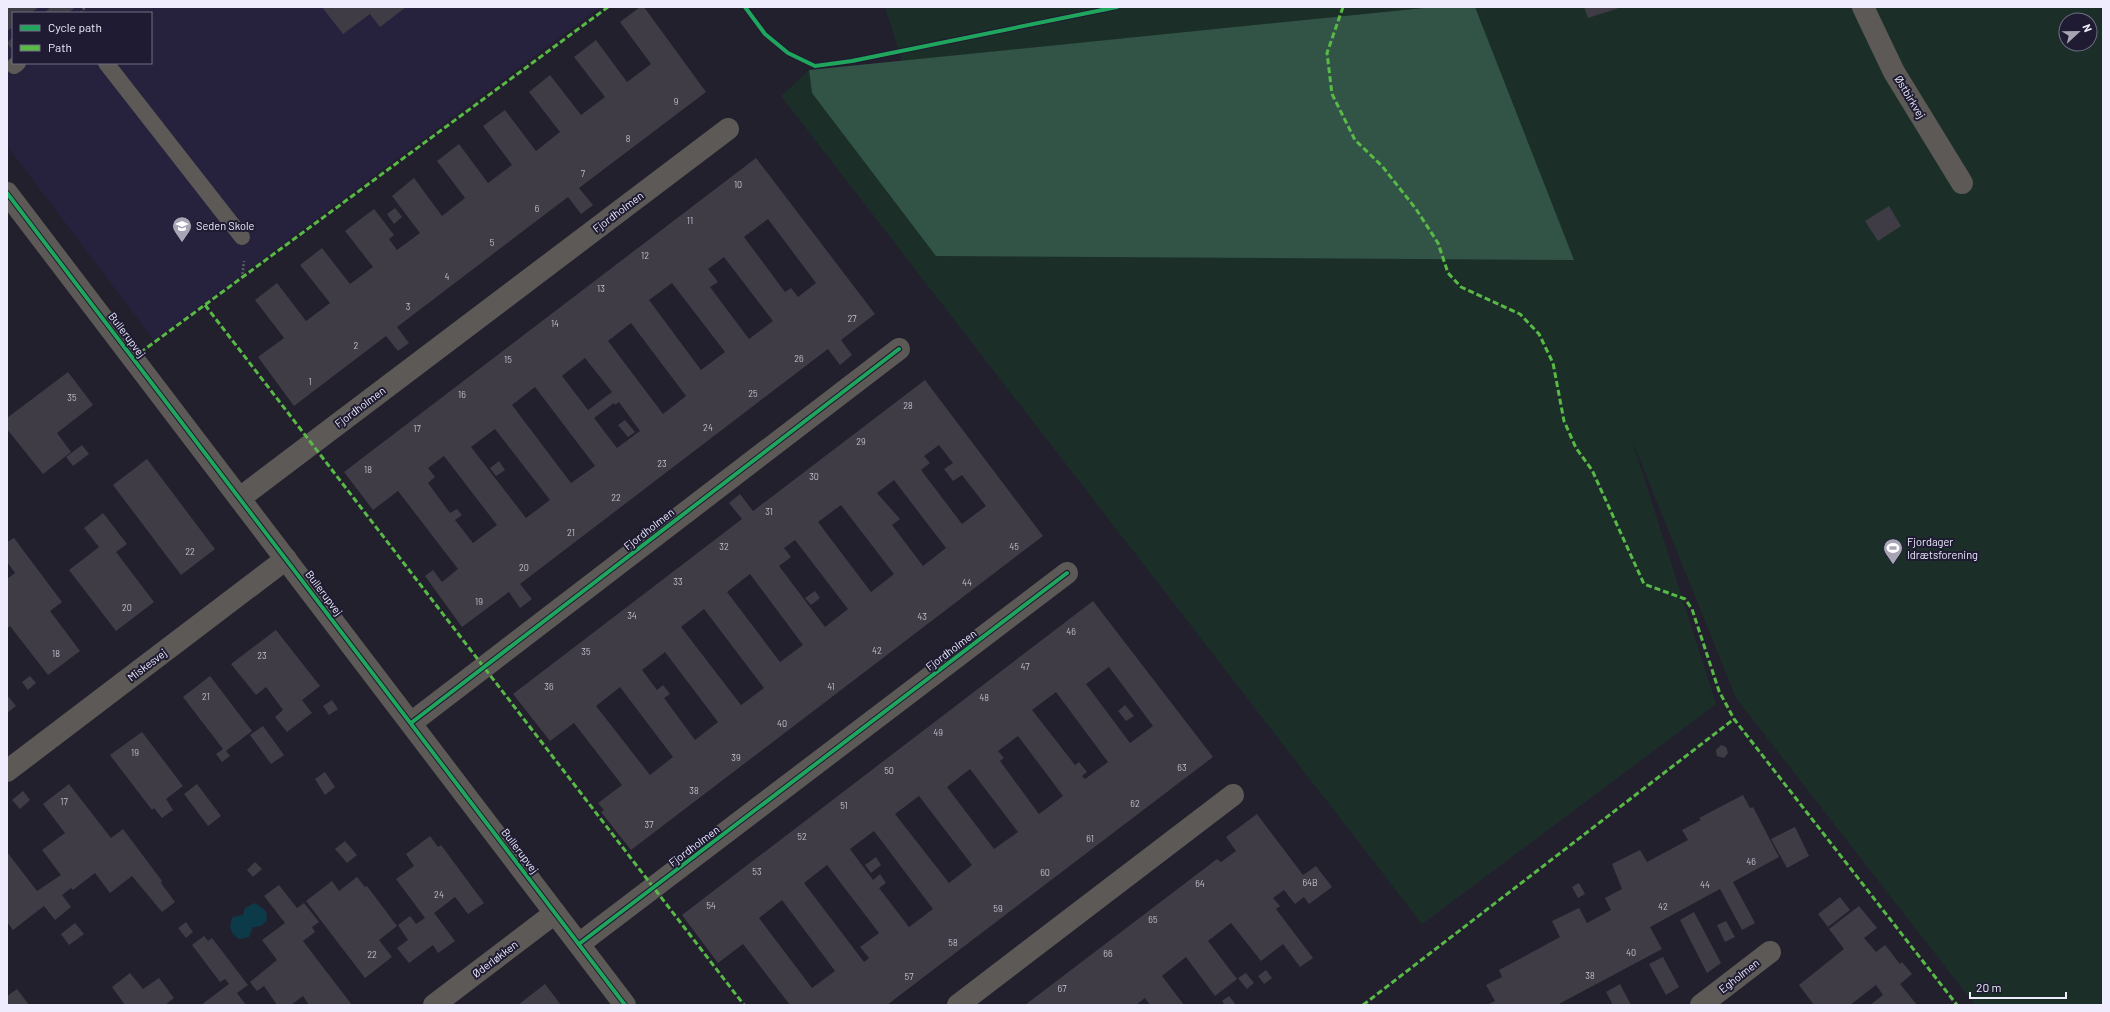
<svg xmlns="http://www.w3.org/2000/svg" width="2110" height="1012" font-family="Barlow,sans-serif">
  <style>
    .built { fill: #26223d; fill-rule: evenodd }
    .green { fill: #1b2f28; fill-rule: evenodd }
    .forest { fill: #315446 }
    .water { fill: #0d3a49 }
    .building { fill: #3f3c46; fill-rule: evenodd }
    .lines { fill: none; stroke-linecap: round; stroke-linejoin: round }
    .path { stroke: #5e5c5f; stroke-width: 2.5; stroke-dasharray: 2 2; stroke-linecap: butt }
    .service { stroke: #5c5957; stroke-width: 16 }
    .minor { stroke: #5c5957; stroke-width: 22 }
    .tertiary { stroke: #5c5957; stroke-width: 22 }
    .quiet { stroke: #58b947; stroke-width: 3; stroke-dasharray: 6 3; stroke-linecap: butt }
    .cycleway-casing { stroke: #1e1b32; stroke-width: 6 }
    .cycleway { stroke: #20a55d; stroke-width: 4 }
    .labels { text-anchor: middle; stroke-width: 4; stroke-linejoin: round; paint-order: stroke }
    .number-label { font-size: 9px; fill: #c2c0cf }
    .street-label { font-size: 11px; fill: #eeecfd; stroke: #1e1b32 }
    .poi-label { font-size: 11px; fill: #eeecfd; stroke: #1e1b32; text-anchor: start }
  </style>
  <rect width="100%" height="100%" fill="#22202d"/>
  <path class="built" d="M 7,7 L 600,7 L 154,340 L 7,146 ZM 13,13 L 151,13 L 151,63 L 13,63 Z"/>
  <g class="green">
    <polygon points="885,7 1434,7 902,61"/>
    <path d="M 1475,7 L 2103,7 L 2103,1005 L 1975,1005 L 1736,698 L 1632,440 L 1716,704 L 1422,924 L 781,96 L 809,70 L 812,93 L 1573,260 ZM 2066,20 L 2090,20 L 2090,44 L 2066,44 Z"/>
  </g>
  <polygon class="forest" points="1434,7 1475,7 1574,260 936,256 812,93 809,70"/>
  <path class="water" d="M 255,903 L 266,911 L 267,920 L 261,926 L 253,927 L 249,937 L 239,939 C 230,933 228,926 233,917 L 243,915 L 245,908 Z"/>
  <g class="building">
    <polygon points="7,7 39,7 31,13 13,13 13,27 7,31"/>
    <polygon points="51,7 76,7 68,13 44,13"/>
    <polygon points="322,7 406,7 380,27 370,14 343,34"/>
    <polygon points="640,7 644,7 706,92 579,188 593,205 581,214 568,197 397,327 409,343 398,351 386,336 294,406 258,357 284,338 255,300 277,283 306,321 330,303 300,265 322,248 350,284 373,267 345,231 374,209 394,235 389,239 397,250 420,233 392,196 414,178 442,216 465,198 437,161 459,144 488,183 512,165 483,126 505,110 536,151 560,132 529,92 550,75 581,115 605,97 574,57 596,40 627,82 651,64 620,22"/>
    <polygon points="1584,7 1622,7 1588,18"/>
    <polygon points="13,37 13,51 7,43"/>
    <path d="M 756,158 L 875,314 L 841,340 L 852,355 L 840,365 L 828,349 L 520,584 L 532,599 L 520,608 L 509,592 L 462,627 L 425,576 L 433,570 L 442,582 L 458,569 L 398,491 L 373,510 L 344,472 ZM 768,219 L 816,283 L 798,297 L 791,288 L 785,292 L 744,237 ZM 724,257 L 773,321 L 749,339 L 710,287 L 718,282 L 708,269 ZM 672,283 L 725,352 L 701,370 L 649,300 ZM 631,323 L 686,396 L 663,414 L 608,341 ZM 585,358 L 612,392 L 588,410 L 562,376 ZM 535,387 L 595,466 L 571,483 L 512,405 ZM 619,402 L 640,431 L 617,448 L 594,418 L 614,403 L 615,405 ZM 495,429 L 550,500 L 526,518 L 471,447 ZM 444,456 L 497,525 L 473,543 L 455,520 L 462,515 L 457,509 L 450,513 L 428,483 L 435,477 L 428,468 Z"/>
    <polygon points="1889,206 1901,226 1878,241 1865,221"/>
    <polygon points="395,208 402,217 394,224 387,214"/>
    <polygon points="68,372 93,405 57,433 71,452 43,474 7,429 7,418"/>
    <path d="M 925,380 L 1043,536 L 631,850 L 601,812 L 604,810 L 598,803 L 622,785 L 574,723 L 550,741 L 513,694 L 742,519 L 729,503 L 740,494 L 753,511 ZM 939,445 L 953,463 L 944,469 L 953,481 L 962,475 L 986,506 L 962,524 L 921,470 L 930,463 L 924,456 ZM 894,480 L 946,548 L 923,566 L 892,525 L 900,519 L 877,493 ZM 841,505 L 894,574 L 871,592 L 818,522 ZM 795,540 L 848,609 L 825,627 L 779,566 L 791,557 L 784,548 ZM 750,574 L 803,645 L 780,662 L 727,592 ZM 704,609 L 764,688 L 741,705 L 681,627 ZM 665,652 L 718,722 L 695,740 L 664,698 L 670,694 L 663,685 L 657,690 L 642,670 ZM 620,687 L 673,757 L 650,775 L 596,706 Z"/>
    <polygon points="625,420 635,432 628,437 618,425"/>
    <polygon points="82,445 89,454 73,466 66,457"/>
    <polygon points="147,459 215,549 181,575 113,485"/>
    <polygon points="499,461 505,470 496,476 490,468"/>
    <polygon points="103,513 127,544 116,552 154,602 116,631 69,570 99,547 84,528"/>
    <polygon points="14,538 62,602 50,611 80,651 48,675 10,626 7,628 7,579 15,573 7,562 7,542"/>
    <polygon points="815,591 820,598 811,605 805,598"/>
    <path d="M 1093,601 L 1213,757 L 887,1005 L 790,1005 L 743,944 L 718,963 L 682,915 ZM 1109,667 L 1153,726 L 1130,743 L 1086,684 ZM 1056,692 L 1108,762 L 1085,779 L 1082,776 L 1087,772 L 1079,762 L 1075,765 L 1032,710 ZM 1018,736 L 1063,796 L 1039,814 L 1000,761 L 1004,758 L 998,751 ZM 970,769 L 1018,832 L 994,849 L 947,787 ZM 919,796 L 972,865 L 949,883 L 895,814 ZM 874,831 L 933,909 L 909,927 L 879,888 L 886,883 L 880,874 L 873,880 L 850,849 ZM 827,865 L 879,933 L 860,947 L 869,958 L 864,962 L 804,883 ZM 782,900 L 835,971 L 812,988 L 759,918 Z"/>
    <polygon points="276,630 320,686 302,700 312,713 287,732 275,717 283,710 266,687 256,695 231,664"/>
    <polygon points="30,676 36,683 28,690 22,682"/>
    <polygon points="210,676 252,731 226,751 230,756 222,762 216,754 223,749 183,697"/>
    <polygon points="7,695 16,706 7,713"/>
    <polygon points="332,700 338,709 329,715 323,706"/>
    <polygon points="1125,705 1134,716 1126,721 1118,711"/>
    <polygon points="263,726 284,755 271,764 250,735"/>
    <polygon points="142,732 183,786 166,799 173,810 162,818 154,808 152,810 110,755"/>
    <polygon points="1721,745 1726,747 1728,753 1724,758 1717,756 1716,750"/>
    <polygon points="325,772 335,787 325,795 315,779"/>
    <polygon points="69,784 111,838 123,829 162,881 161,883 175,902 162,912 132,876 110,893 95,873 73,890 71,888 62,895 71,907 55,920 44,906 13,930 7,922 7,852 37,891 61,875 42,850 65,833 43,804"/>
    <polygon points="197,784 221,816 208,826 184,794"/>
    <polygon points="23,791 30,800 20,809 12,800"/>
    <polygon points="1743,795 1750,808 1753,807 1779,857 1733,882 1755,923 1742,930 1720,889 1650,927 1662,949 1557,1005 1487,1005 1495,1001 1486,985 1502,977 1499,970 1560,937 1552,921 1579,908 1587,923 1611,910 1605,898 1622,889 1612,864 1640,850 1647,862 1688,840 1682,830 1701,820 1699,818"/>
    <polygon points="1257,814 1303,875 1316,866 1332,887 1309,904 1304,897 1295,904 1284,890 1273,898 1280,906 1276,909 1313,958 1300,967 1283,944 1261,961 1231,923 1208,941 1237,979 1215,996 1186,957 1162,976 1184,1005 1150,1005 1145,998 1136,1005 1025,1005 1217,859 1221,862 1236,851 1226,837"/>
    <polygon points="1795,827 1809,856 1787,868 1771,839"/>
    <polygon points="430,836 438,847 441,845 484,903 468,914 455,897 434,913 455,941 438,953 433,945 409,963 397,948 408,940 398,925 410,916 416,924 425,918 396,879 414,866 406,854"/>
    <polygon points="345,841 357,855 347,863 335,849"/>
    <polygon points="876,857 881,865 871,873 865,865"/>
    <polygon points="255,862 262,869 253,877 247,870"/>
    <polygon points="357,877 365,887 367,886 397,926 379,940 392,957 365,978 306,901 332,881 339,891"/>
    <polygon points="1579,883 1585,894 1578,898 1572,887"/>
    <polygon points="279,885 297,908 304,903 319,922 312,927 315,932 303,941 352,1005 309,1005 303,996 291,1005 277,1005 264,986 257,991 250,982 277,960 262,940 285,923 264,896"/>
    <polygon points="1840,897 1850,910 1828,927 1818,914"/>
    <polygon points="1859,906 1877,928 1864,938 1876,952 1885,945 1900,964 1902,962 1912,974 1900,984 1917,1005 1870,1005 1883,995 1876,985 1850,1005 1814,1005 1799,985 1844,949 1829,929"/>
    <polygon points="1694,912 1721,963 1707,973 1680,920"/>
    <polygon points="1726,921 1735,937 1725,942 1717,925"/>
    <polygon points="186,922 193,932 186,938 178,928"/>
    <polygon points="75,923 84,934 69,945 61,934"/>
    <polygon points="204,936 208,941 212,938 248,985 237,993 246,1005 201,1005 229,984 225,979 220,982 192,945"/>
    <polygon points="1663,957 1679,987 1666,995 1649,964"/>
    <polygon points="1266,970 1272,978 1264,984 1258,976"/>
    <polygon points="130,973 143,989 159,978 174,998 165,1005 125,1005 112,987"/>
    <polygon points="1246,973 1254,983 1247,989 1238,978"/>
    <polygon points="545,984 561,1005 518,1005"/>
    <polygon points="1620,984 1631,1005 1613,1005 1606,992"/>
    <polygon points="17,989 29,1005 7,1005 7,996"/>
    <polygon points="1229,996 1236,1005 1225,1005 1222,1001"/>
  </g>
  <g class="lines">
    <g class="path">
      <polyline points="81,13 85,7"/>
      <polyline points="242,278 244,261"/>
    </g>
    <g class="service">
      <polyline points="106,63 242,237"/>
      <polyline points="14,66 18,63"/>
    </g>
    <g class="minor">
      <polyline points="1863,7 1894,72 1962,183"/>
      <polyline points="240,498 728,129"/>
      <polyline points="411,723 899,349"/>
      <polyline points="7,771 286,559"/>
      <polyline points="579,944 1067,573"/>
      <polyline points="434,1005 555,913"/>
      <polyline points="958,1005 1233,795"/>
      <polyline points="1701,1005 1770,952"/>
    </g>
    <polyline class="tertiary" points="7,193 625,1005"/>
    <g class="quiet">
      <polyline points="1343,7 1327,53 1332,94 1355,140 1382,166 1416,209 1438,243 1448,273 1461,287 1520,314 1539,334 1553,363 1564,421 1576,448 1592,470 1644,584 1685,599 1692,609 1719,691 1734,719 1957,1005"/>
      <polyline points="205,305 744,1005"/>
      <polyline points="133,358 608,7"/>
      <polyline points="1363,1005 1734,719"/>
    </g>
    <defs>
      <g id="cycleway">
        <polyline points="745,7 765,34 788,53 815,66 852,61 1117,7"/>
        <polyline points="7,193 625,1005"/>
        <polyline points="411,723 899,349"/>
        <polyline points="579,944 1067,573"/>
      </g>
    </defs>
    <use href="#cycleway" class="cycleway-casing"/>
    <use href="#cycleway" class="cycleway"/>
  </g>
  <defs>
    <symbol id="school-pin" viewBox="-11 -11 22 30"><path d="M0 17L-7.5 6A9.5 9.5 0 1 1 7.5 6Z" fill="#a7a5b4" stroke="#1e1b32"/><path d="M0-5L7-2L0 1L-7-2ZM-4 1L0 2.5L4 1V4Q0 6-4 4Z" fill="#fff"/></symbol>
    <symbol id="stadium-pin" viewBox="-11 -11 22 30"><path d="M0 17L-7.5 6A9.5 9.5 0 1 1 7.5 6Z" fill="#a7a5b4" stroke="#1e1b32"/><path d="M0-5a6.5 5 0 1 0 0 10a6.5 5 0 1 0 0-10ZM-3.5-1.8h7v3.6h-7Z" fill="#fff"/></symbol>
  </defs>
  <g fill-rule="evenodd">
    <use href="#school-pin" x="171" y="215" width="22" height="30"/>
    <use href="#stadium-pin" x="1882" y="537" width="22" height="30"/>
  </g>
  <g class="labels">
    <g class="number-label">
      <text x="676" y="105">9</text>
      <text x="628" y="142">8</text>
      <text x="583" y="177">7</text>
      <text x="738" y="188">10</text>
      <text x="537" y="212">6</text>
      <text x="690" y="224">11</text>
      <text x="492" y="246">5</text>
      <text x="645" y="259">12</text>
      <text x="447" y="280">4</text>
      <text x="601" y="292">13</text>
      <text x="408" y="310">3</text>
      <text x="852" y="322">27</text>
      <text x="555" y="327">14</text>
      <text x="356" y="349">2</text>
      <text x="799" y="362">26</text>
      <text x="508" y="363">15</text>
      <text x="310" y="385">1</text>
      <text x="753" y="397">25</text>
      <text x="462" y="398">16</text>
      <text x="72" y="401">35</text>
      <text x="908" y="409">28</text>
      <text x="708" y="431">24</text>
      <text x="417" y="432">17</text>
      <text x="861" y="445">29</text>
      <text x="662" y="467">23</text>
      <text x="368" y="473">18</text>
      <text x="814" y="480">30</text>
      <text x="616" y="501">22</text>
      <text x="769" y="515">31</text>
      <text x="571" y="536">21</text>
      <text x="724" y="550">32</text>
      <text x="1014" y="550">45</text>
      <text x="190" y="555">22</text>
      <text x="524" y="571">20</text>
      <text x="678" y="585">33</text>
      <text x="967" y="586">44</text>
      <text x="479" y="605">19</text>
      <text x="127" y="611">20</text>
      <text x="632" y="619">34</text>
      <text x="922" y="620">43</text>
      <text x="1071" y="635">46</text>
      <text x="877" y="654">42</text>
      <text x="586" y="655">35</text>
      <text x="56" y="657">18</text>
      <text x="262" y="659">23</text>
      <text x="1025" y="670">47</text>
      <text x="549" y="690">36</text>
      <text x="831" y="690">41</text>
      <text x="206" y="700">21</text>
      <text x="984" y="701">48</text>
      <text x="782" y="727">40</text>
      <text x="938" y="736">49</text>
      <text x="135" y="756">19</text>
      <text x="736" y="761">39</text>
      <text x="1182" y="771">63</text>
      <text x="889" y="774">50</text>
      <text x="694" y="794">38</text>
      <text x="64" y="805">17</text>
      <text x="1135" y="807">62</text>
      <text x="844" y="809">51</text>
      <text x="649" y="828">37</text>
      <text x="802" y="840">52</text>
      <text x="1090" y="842">61</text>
      <text x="1751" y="865">46</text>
      <text x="757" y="875">53</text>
      <text x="1045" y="876">60</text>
      <text x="1310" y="886">64B</text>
      <text x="1200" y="887">64</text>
      <text x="1705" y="888">44</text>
      <text x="439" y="898">24</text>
      <text x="711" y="909">54</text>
      <text x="1663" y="910">42</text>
      <text x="998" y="912">59</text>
      <text x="1153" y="923">65</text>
      <text x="953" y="946">58</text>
      <text x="1631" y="956">40</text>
      <text x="1108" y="957">66</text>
      <text x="372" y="958">22</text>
      <text x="1590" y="979">38</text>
      <text x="909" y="980">57</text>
      <text x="1062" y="992">67</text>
    </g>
    <g class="street-label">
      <text transform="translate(1910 97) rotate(59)" y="4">Østbirkvej</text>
      <text transform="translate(618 212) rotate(-37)" y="4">Fjordholmen</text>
      <text transform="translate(127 335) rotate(53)" y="4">Bullerupvej</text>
      <text transform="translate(360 407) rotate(-37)" y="4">Fjordholmen</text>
      <text transform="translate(649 529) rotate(-38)" y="4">Fjordholmen</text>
      <text transform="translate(324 593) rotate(53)" y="4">Bullerupvej</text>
      <text transform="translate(951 650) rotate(-37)" y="4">Fjordholmen</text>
      <text transform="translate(147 665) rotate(-37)" y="4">Miskesvej</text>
      <text transform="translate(694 846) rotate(-37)" y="4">Fjordholmen</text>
      <text transform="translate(520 851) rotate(53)" y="4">Bullerupvej</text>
      <text transform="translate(495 959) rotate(-37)" y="4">Øderløkken</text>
      <text transform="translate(1739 976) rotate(-38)" y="4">Egholmen</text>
    </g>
    <g class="poi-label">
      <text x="196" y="230">Seden Skole</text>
      <text x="1907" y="546">Fjordager<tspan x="1907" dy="13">Idrætsforening</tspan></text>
    </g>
  </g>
  <rect width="2110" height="1012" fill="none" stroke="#eeecfd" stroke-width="16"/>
  <rect x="12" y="12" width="140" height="52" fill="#1e1b32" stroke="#716f83"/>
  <rect x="20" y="25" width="20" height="6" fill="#20a55d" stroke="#716f83"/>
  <text x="48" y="32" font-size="12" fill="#eeecfd">Cycle path</text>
  <rect x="20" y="45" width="20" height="6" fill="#58b947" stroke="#716f83"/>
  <text x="48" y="52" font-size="12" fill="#eeecfd">Path</text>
  <g transform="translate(2078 32) rotate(68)"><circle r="19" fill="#1e1b32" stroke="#716f83"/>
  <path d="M0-3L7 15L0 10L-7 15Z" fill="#a7a5b4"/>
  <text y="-6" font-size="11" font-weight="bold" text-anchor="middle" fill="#eeecfd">N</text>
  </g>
  <path d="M1970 992v6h96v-6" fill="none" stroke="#eeecfd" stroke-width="2"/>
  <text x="1976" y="992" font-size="12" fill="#eeecfd" stroke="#1e1b32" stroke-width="3" paint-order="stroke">20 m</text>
</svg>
